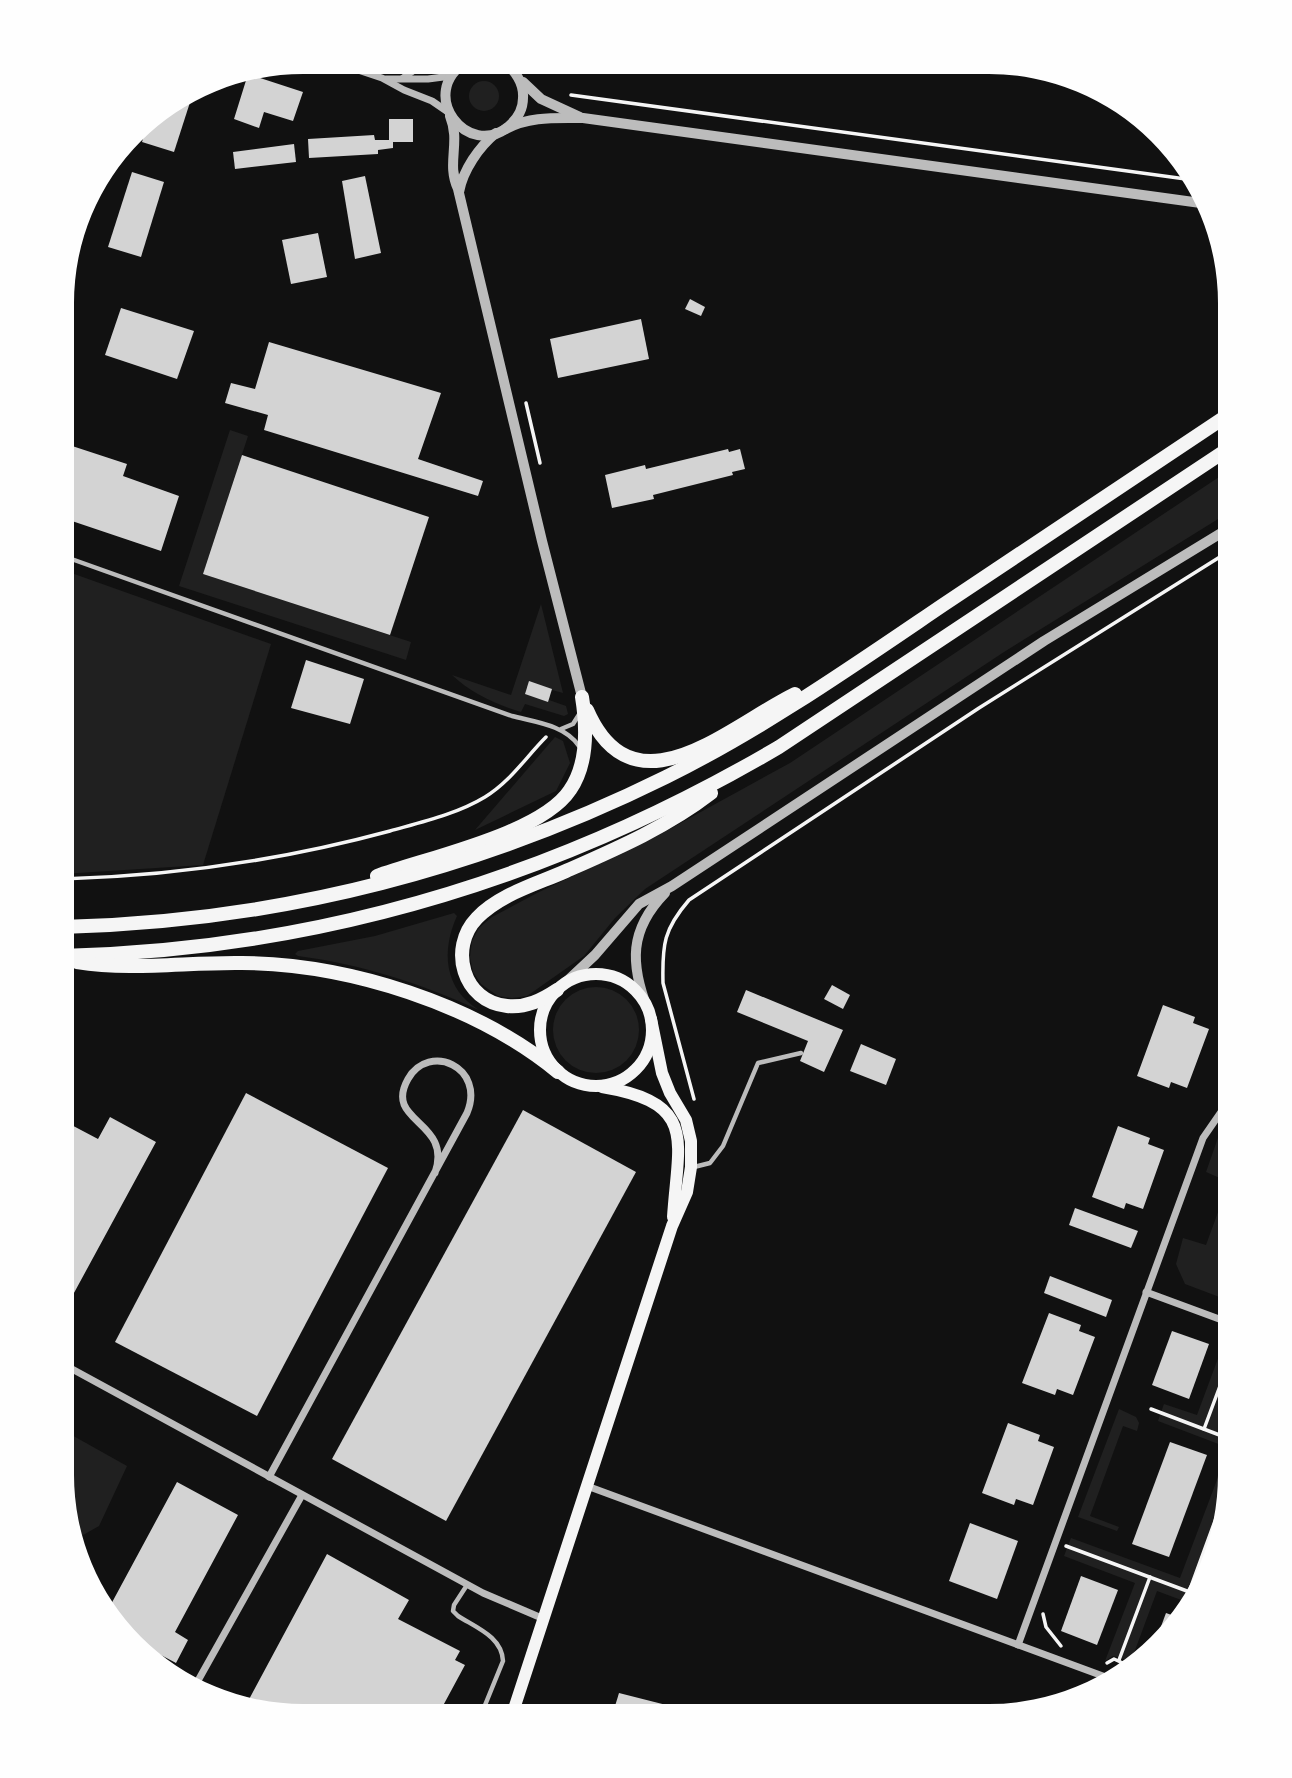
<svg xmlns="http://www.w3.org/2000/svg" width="1292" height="1778" font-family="Commissioner,sans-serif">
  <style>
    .green { fill: #202020 }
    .building { fill: #d3d3d3 }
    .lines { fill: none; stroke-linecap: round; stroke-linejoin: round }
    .path { stroke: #f5f5f5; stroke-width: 3.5 }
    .service { stroke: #bcbcbc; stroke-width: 4.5 }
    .minor { stroke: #bcbcbc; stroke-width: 7 }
    .tertiary { stroke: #bcbcbc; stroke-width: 10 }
    .secondary { stroke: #f5f5f5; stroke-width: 12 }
    .trunk { stroke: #f5f5f5; stroke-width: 14 }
  </style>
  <rect width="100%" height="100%" fill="#111"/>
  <g class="green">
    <circle cx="484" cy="96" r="15"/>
    <polygon points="230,430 248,436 203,574 411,642 406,660 179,586"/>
    <polygon points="1231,469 1231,511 1004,652 645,889 615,918 584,956 527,996 512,998 498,996 481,984 473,972 470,957 472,941 479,928 492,917 537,893 657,836 790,763"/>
    <polygon points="63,570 271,644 203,865 62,874"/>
    <path d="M 541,604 L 563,693 L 552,690 L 549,700 L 566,706 L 568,714 L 564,716 L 525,704 L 521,712 C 497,705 471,693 452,675 L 511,695 Z"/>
    <polygon points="555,737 563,741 570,763 556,791 475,830"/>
    <path d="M 454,913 L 457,916 C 441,951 444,989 479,1010 C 422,984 361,964 298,956 L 295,954 L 298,951 L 375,936 Z"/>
    <circle cx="596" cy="1030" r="43"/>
    <polygon points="1219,1135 1230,1139 1230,1301 1185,1284 1176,1264 1183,1238 1206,1245 1229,1182 1206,1172"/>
    <polygon points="1226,1337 1230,1346 1230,1395 1220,1424 1230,1428 1230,1492 1192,1604 1157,1591 1131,1661 1113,1656 1105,1661 1135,1583 1064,1556 1071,1538 1180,1578 1229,1448 1158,1421 1164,1404 1197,1415"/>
    <polygon points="1119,1409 1136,1417 1139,1423 1137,1431 1123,1426 1090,1516 1119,1527 1117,1531 1078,1517"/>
    <polygon points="61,1429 127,1466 99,1526 76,1539 61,1476"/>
  </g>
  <g class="building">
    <polygon points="248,74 303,92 293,121 264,112 259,128 234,119"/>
    <polygon points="193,93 174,152 142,142 150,117"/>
    <polygon points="389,119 413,119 413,142 393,142 393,148 378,150 378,154 309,158 308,139 374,135 375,140 389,140"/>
    <polygon points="294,144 296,162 235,169 233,152"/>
    <polygon points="132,172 164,182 141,257 108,247"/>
    <polygon points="365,176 381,253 355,259 342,181"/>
    <polygon points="318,233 327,277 291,284 282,240"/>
    <polygon points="690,299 705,307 701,316 685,309"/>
    <polygon points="121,308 194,331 177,379 105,355"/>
    <polygon points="641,319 649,359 558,378 550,339"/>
    <polygon points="269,342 441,393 418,459 483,481 478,496 264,430 268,415 225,403 231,383 255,389"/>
    <polygon points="63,443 127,464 123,476 179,496 161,551 63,518"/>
    <polygon points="728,449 729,452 740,449 745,469 732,472 733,475 653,495 654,499 612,508 605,475 645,465 646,469"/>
    <polygon points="242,455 429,517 390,635 203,574"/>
    <polygon points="306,660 364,679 350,724 291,708"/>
    <polygon points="529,681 552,689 548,702 525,694"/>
    <polygon points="832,985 850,995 843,1009 824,999"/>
    <polygon points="746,990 843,1030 824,1072 800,1061 808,1041 737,1012"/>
    <polygon points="1163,1005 1195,1017 1193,1023 1209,1029 1187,1088 1171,1082 1169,1088 1137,1076"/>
    <polygon points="861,1044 896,1059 886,1085 850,1071"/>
    <polygon points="246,1093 388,1168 257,1416 115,1342"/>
    <polygon points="523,1110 636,1172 446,1521 332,1459"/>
    <polygon points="110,1117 156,1142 62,1315 62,1120 98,1139"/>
    <polygon points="1118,1126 1150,1138 1148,1144 1164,1150 1143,1209 1126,1203 1124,1209 1092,1197"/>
    <polygon points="1075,1208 1138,1231 1131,1248 1069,1225"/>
    <polygon points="1050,1276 1112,1300 1106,1317 1044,1293"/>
    <polygon points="1049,1313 1081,1325 1079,1331 1095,1337 1073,1395 1057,1389 1055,1395 1022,1383"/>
    <polygon points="1172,1331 1209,1344 1189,1399 1152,1385"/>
    <polygon points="1008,1423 1040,1435 1038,1441 1054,1447 1033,1505 1016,1499 1014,1505 982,1493"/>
    <polygon points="1170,1442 1207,1455 1169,1557 1132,1544"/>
    <polygon points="177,1482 238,1515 175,1632 188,1640 176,1663 140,1644 109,1608"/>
    <polygon points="970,1523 1018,1541 997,1599 949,1581"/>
    <polygon points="327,1554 409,1600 398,1619 460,1651 455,1660 465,1665 438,1715 271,1715 246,1705"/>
    <polygon points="1081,1576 1118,1590 1097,1645 1061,1631"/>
    <polygon points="1166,1613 1180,1618 1156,1640"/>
    <polygon points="619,1693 686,1710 684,1716 612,1716"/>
  </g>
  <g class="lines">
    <g class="path">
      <polyline points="389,62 400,63"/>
      <polyline points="571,95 1193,180"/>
      <polyline points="526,403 540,463"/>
      <path d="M 62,879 C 173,876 283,860 390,831 C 422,822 457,814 485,797 C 510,782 526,757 546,737"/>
      <polyline points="1222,1090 1230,1066"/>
      <path d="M 694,1099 L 663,983 C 662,944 664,929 689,900 L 979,708 L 1231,550"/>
      <polyline points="1151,1409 1230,1439"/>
      <polyline points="1204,1429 1230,1359"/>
      <polyline points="1066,1546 1195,1594"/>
      <polyline points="1189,1592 1230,1480"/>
      <polyline points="1043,1614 1046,1627 1061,1646"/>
      <polyline points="1119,1660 1150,1577"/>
      <polyline points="1107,1663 1114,1659 1127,1665"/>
    </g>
    <g class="service">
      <path d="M 63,556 L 512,716 C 535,722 565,725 579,746"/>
      <polyline points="561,729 573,724 580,713"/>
      <polyline points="694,1167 710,1163 723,1146 758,1063 801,1053"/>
      <path d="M 467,1585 L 454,1605 L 453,1611 L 458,1616 C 477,1628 502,1637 503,1661 L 481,1715"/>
    </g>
    <g class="minor">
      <polyline points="331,61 382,78 404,90 432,101 448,112"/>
      <polyline points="403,78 413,71 420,62"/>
      <polyline points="386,79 428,79 451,76"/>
      <polyline points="1146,1292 1230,1323"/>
      <polyline points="61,1363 483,1593 544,1619"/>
      <path d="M 269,1477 L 467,1113 C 486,1067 429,1042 408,1079 C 383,1123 453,1120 435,1173"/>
      <polyline points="587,1486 1111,1679"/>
      <polyline points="1018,1645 1203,1138 1221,1112 1230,1102"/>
      <polyline points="195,1686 302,1495"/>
    </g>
    <g class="tertiary">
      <path d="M 466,62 C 416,93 468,161 509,126 C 517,119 523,109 523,98 C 524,83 515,70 503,62"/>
      <polyline points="523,82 541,99 580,117"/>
      <path d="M 450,116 C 461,143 446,163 458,189 L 542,541 L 582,697"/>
      <path d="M 504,130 C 528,116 556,118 583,118 L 1208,204"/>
      <path d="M 459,192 C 463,170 479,147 496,133"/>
      <polyline points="564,984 595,955 639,904 672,886 1044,641 1231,527"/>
      <path d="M 648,1010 C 630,964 629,930 665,893"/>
    </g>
    <g class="secondary">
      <circle cx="596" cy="1030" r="56"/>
      <path d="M 602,1087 C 698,1103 678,1140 673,1217"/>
      <polyline points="512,1715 672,1226 687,1192 691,1167 691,1141 686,1120 670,1093 662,1073 651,1019"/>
    </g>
    <g class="trunk">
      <path d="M 587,710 C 634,818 729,726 795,694"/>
      <path d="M 377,876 C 426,858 541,834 570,790 C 588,764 587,728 582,697"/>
      <path d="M 62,927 C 273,922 476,871 666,777 C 763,729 853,666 943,605 C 1039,541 1135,477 1231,413"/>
      <path d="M 62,956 C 320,950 558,877 779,747 L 1231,447"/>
      <path d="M 77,962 C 132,971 187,962 242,963 C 349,964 475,1004 558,1072"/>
      <path d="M 557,990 C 542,1000 526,1008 507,1006 C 463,1002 448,948 477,918 C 500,894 537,884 566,871 C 616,849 667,827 711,793"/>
    </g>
  </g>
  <path d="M0 0H1292V1778H0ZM303 74H989A229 229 0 0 1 1218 303V1475A229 229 0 0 1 989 1704H303A229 229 0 0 1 74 1475V303A229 229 0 0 1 303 74Z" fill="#fefefe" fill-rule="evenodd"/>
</svg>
